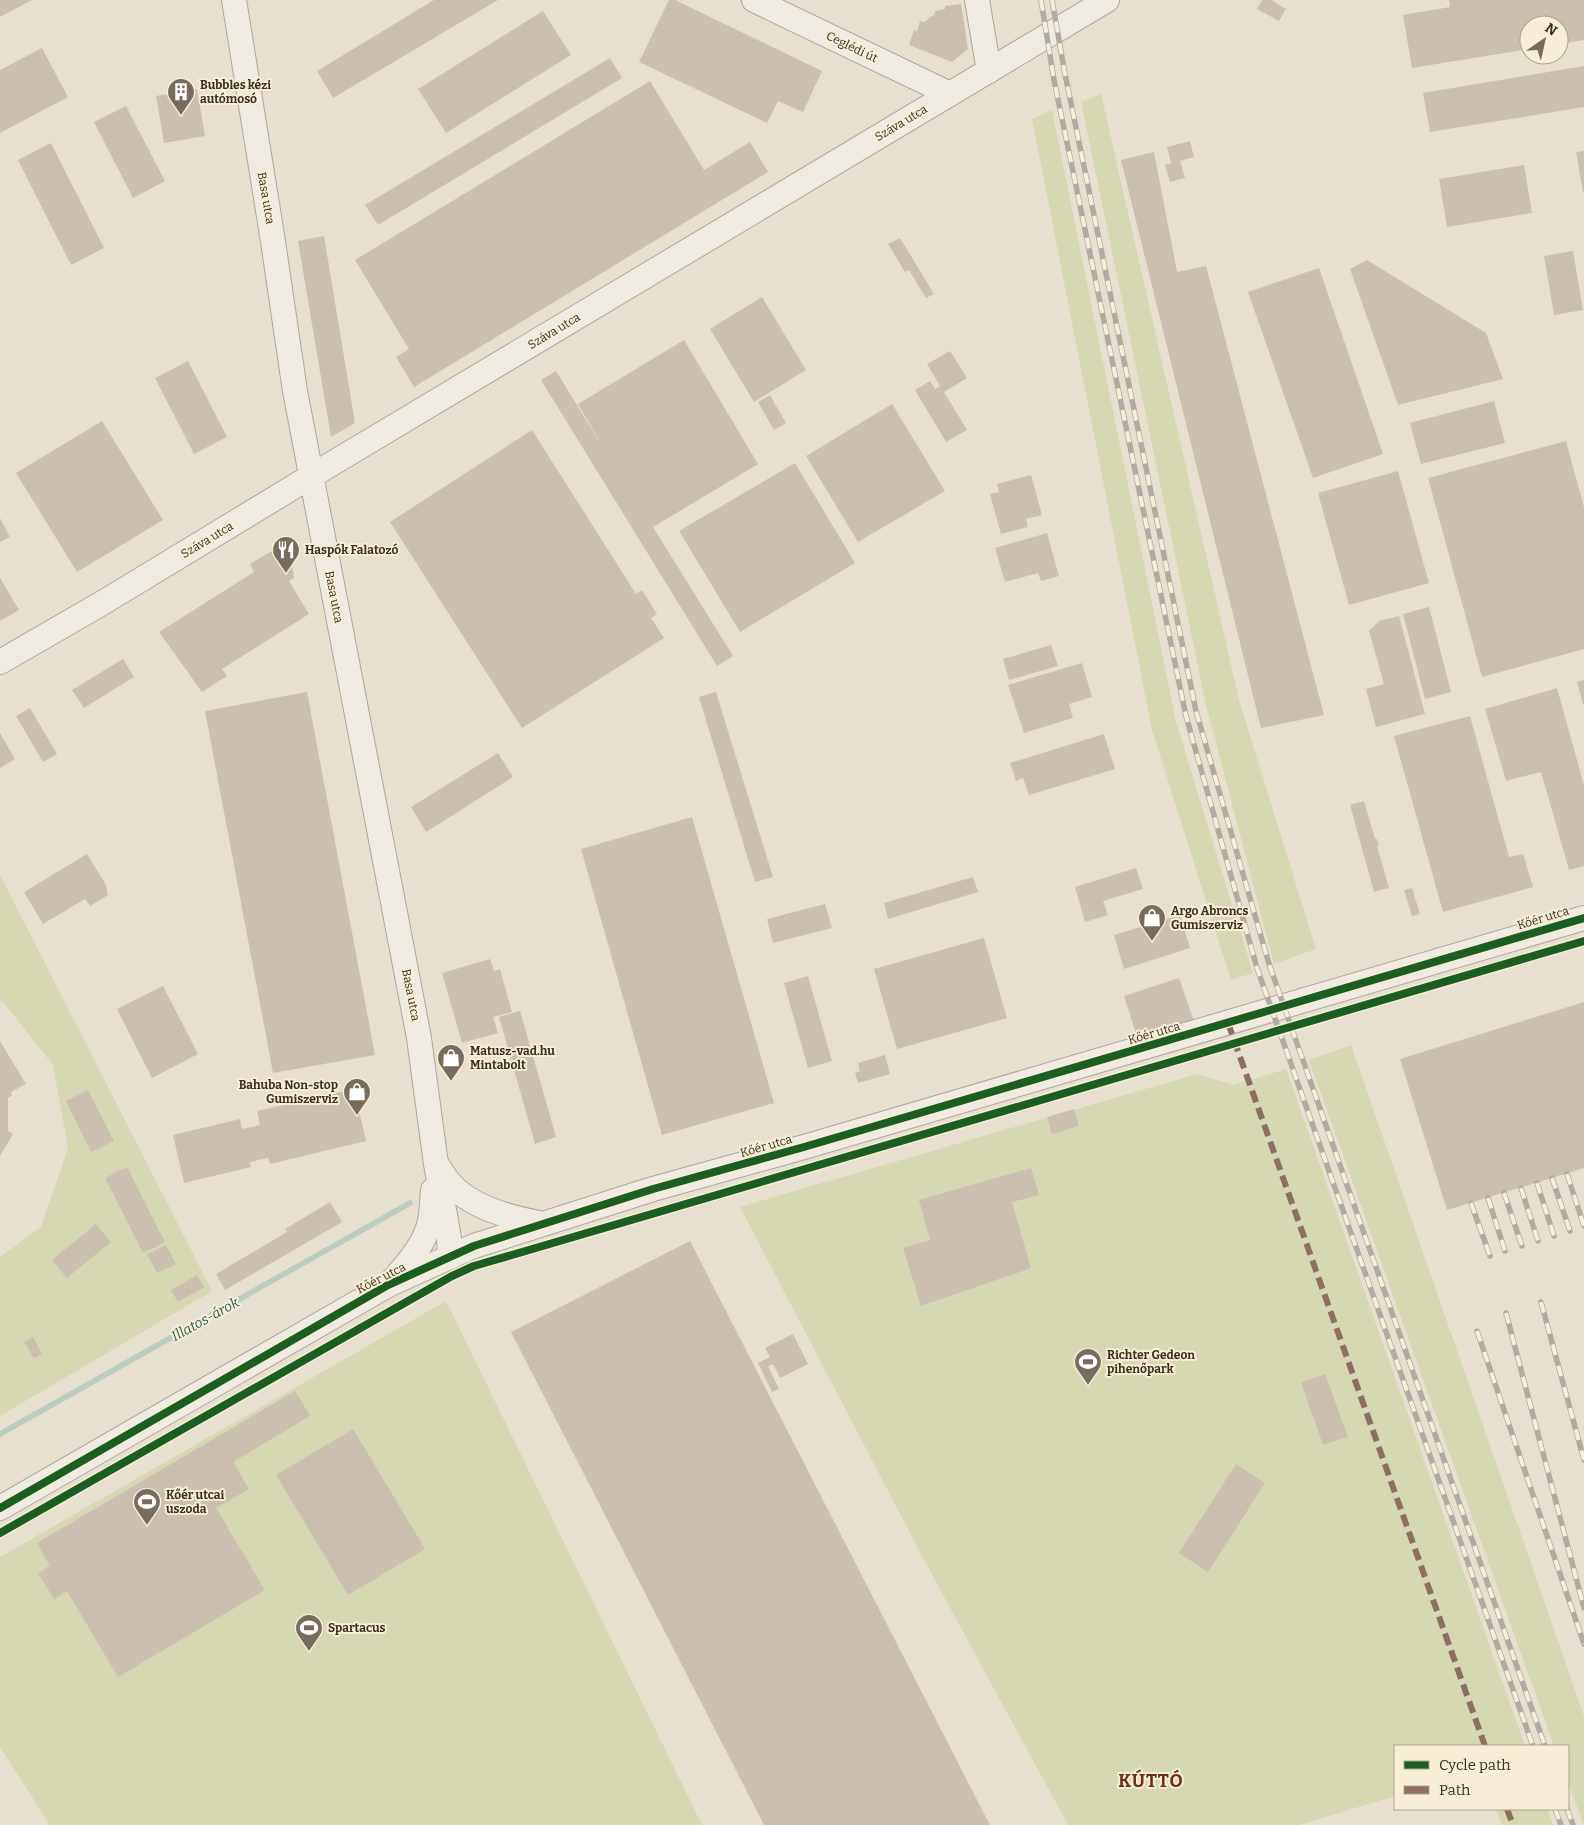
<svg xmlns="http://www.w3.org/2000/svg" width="1584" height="1825" font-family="Bitter,serif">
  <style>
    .green { fill: #d6d7b3 }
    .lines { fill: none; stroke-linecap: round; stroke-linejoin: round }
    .stream { stroke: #bcccc2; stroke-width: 5.5 }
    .building { fill: #cbbfb2 }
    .minor-casing { stroke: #ada599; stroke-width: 26 }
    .minor { stroke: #efebe3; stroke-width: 24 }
    .rail-casing { stroke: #afaaa2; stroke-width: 5.5 }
    .rail { stroke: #f7eed8; stroke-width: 4; stroke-dasharray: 11; stroke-linecap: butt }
    .quiet { stroke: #8d6e63; stroke-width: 6; stroke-dasharray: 12 6; stroke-linecap: butt }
    .cycleway-casing { stroke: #f7eed8; stroke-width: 11 }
    .cycleway { stroke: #1b5e20; stroke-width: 8 }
    .labels { text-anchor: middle; stroke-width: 4; stroke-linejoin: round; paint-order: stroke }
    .street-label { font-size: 12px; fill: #3d2e20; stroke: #f7eed8 }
    .poi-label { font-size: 12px; font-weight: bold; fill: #3d2e20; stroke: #f7eed8; text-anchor: start }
    .water-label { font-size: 14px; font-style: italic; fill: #2f5d5a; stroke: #f7eed8 }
    .district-label { font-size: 18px; font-weight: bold; letter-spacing: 1px; fill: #6b2e1e; stroke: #f7eed8 }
  </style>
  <rect width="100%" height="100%" fill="#e7e0d1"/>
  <g class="green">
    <polygon points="1101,94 1239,700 1316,949 1274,964 1206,705 1081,102"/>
    <polygon points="1052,110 1176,722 1253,973 1231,980 1152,730 1032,119"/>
    <polygon points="0,875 212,1291 0,1416 0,1257 41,1227 68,1148 53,1065 4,1003 0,1001"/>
    <polygon points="1351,1045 1584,1716 1584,1825 1568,1783 1568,1746 1554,1746 1309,1060"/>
    <polygon points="1286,1069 1525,1746 1395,1746 1395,1796 1299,1825 1068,1825 922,1556 740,1207 1197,1074 1234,1085"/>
    <polygon points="446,1301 702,1825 50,1825 0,1747 0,1557"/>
    <polygon points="1496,1809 1547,1809 1553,1825 1502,1825"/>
  </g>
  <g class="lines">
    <polyline class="stream" points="0,1434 410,1203"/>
  </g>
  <g class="building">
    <polygon points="0,0 32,0 0,17"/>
    <polygon points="434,0 498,0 333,98 317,71"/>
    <polygon points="669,0 675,0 822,71 803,112 778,101 767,123 639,62"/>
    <polygon points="1262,0 1271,0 1286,9 1279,21 1257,9"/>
    <polygon points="1449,0 1584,0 1584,40 1559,44 1559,25 1529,25 1529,49 1412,68 1403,15 1450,7"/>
    <polygon points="961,4 968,49 952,62 909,45 914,30 917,31 920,21 924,22 935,14 935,11 945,9 945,6"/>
    <polygon points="543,11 571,55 446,133 418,89"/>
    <polygon points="42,48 68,97 0,133 0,70"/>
    <polygon points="610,58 622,78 378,225 365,205"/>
    <polygon points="1584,66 1584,107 1430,132 1423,93"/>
    <polygon points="650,81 704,170 750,142 768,172 414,387 396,357 409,349 355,260"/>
    <polygon points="197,89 205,136 164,143 156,96"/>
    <polygon points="126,106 165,181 133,198 94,122"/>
    <polygon points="1190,141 1194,157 1180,161 1185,178 1170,182 1165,165 1171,163 1167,147"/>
    <polygon points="51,143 104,248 71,265 18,160"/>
    <polygon points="1584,151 1584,192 1583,192 1576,152"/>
    <polygon points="1154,152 1177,272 1206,266 1324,715 1261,728 1121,160"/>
    <polygon points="1524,165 1532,213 1447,227 1439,179"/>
    <polygon points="324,236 355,423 331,437 298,241"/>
    <polygon points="900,238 934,294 926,298 909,270 905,272 888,244"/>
    <polygon points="1573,251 1583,310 1554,315 1544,256"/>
    <polygon points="1367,260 1486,333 1503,379 1398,405 1350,269"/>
    <polygon points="1319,268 1383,454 1313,478 1248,292"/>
    <polygon points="762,297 806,370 754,402 710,329"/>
    <polygon points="684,340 758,464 653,527 733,656 717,666 541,380 556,371 603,447 578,404"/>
    <polygon points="950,351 967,378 944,392 967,430 946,442 915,390 930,381 935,389 940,386 927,364"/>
    <polygon points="188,361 227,437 194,454 155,378"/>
    <polygon points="770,395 786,423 774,430 758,402"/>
    <polygon points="1494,401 1505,443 1421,464 1410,423"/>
    <polygon points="892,404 945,491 858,542 806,456"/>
    <polygon points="102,421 163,520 77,572 16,473"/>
    <polygon points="532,430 636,594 642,590 657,614 651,618 664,638 522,728 390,522"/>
    <polygon points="1566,441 1584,507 1584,649 1482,677 1428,478"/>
    <polygon points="795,463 855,563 740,632 679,531"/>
    <polygon points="1398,471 1429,583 1349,605 1318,493"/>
    <polygon points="1031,475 1042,515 1026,519 1028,527 1001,534 990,494 999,492 997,484"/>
    <polygon points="0,518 10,537 0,542"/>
    <polygon points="1047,533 1059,576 1041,581 1038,573 1005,582 995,548"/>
    <polygon points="285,543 288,544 294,578 289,581 309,614 222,669 227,676 202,692 159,632 254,572 250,564"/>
    <polygon points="0,578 19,610 0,621"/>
    <polygon points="1429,607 1451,692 1425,699 1403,614"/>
    <polygon points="1399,616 1425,714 1376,727 1366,689 1384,684 1369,631 1379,621"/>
    <polygon points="1051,645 1058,666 1009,680 1003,659"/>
    <polygon points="123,659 134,677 84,708 72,690"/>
    <polygon points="1082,663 1092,697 1069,704 1073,718 1024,733 1008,685"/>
    <polygon points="1584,680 1584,704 1583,704 1577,682"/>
    <polygon points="1557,688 1584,785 1584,866 1569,870 1541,772 1506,781 1485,709"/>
    <polygon points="307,692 375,1055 273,1073 205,711"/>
    <polygon points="716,692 773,877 755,882 699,697"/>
    <polygon points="30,708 57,754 43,762 16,716"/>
    <polygon points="1470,716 1509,857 1523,854 1533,887 1443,912 1394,736"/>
    <polygon points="0,733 15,759 0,768"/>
    <polygon points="1104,734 1115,769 1029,795 1023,778 1016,781 1010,763"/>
    <polygon points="498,753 513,777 426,832 411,807"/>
    <polygon points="1364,801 1375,839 1377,839 1379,845 1377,846 1389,888 1374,892 1350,805"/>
    <polygon points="692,817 774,1103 662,1135 581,849"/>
    <polygon points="87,854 106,885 108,895 90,906 85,899 43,924 24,892"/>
    <polygon points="1136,868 1143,889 1103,901 1108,915 1085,922 1075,887"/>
    <polygon points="973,877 978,892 888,919 884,903"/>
    <polygon points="1412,888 1420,914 1412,916 1404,890"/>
    <polygon points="825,904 832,928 773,943 767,919"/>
    <polygon points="1180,915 1190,948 1124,969 1114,935"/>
    <polygon points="984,938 1007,1018 897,1049 874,969"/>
    <polygon points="490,959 494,971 500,969 512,1012 493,1017 498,1033 462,1043 442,973"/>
    <polygon points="808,976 832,1061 808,1068 784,983"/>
    <polygon points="1179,978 1194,1021 1159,1033 1158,1030 1137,1037 1124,996"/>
    <polygon points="163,986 198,1054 152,1078 117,1009"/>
    <polygon points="1584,1002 1584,1168 1447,1210 1400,1059"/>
    <polygon points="520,1011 556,1137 535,1144 499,1017"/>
    <polygon points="0,1041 26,1084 11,1092 12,1095 8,1098 8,1131 13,1134 0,1156"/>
    <polygon points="885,1055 890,1074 858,1083 855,1073 860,1071 858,1063"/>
    <polygon points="354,1089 366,1141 270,1164 268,1158 250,1162 251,1167 184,1183 173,1135 240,1119 242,1129 260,1125 257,1111"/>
    <polygon points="88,1090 114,1141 91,1152 66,1101"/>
    <polygon points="1074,1109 1079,1126 1052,1134 1047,1117"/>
    <polygon points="127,1167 165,1242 143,1253 105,1178"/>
    <polygon points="1031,1168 1039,1195 1012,1202 1031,1268 921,1306 903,1248 930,1240 919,1200"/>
    <polygon points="330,1202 342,1222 225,1290 216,1274 287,1232 285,1229"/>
    <polygon points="96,1224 111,1242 67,1278 52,1260"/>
    <polygon points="690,1241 990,1825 764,1825 511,1332"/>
    <polygon points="166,1245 176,1264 157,1273 147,1254"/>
    <polygon points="197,1275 204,1287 178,1302 171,1290"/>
    <polygon points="793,1334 808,1364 780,1378 773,1364 768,1366 779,1389 772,1392 758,1363 770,1357 765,1348"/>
    <polygon points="33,1337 42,1354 34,1358 24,1342"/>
    <polygon points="1325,1374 1348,1437 1323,1445 1301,1383"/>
    <polygon points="295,1391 310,1416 233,1462 249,1489 216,1508 265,1590 118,1677 67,1591 54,1599 38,1573 50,1566 37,1543"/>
    <polygon points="353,1429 425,1549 348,1595 276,1475"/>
    <polygon points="1236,1464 1265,1483 1208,1572 1179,1553"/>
  </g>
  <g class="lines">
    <defs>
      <g id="minor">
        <polyline points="234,0 272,235 295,391 419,1038 436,1164 449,1238 450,1257"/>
        <polyline points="754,0 950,94"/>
        <polyline points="977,0 989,71"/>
        <polyline points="0,662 104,602 333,463 1107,0"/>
        <path d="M 437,1165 C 441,1170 444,1176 448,1181 C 469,1207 508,1217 539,1223"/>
        <path d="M 393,1280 C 408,1263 425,1244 430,1221 C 432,1211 432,1200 433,1190"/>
        <polyline points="0,1508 388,1285 474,1246 653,1189 804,1147 1584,918"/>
      </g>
    </defs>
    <use href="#minor" class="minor-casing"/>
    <use href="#minor" class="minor"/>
    <defs>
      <g id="rail">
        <polyline points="1041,0 1054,80 1186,716 1257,968 1533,1746"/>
        <polyline points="1052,0 1065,74 1196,711 1269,964 1545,1746"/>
        <polyline points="1567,1174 1584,1226"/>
        <polyline points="1552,1178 1570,1231"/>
        <polyline points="1537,1183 1554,1236"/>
        <polyline points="1521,1188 1538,1241"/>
        <polyline points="1504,1193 1522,1246"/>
        <polyline points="1488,1198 1505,1251"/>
        <polyline points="1471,1203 1490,1256"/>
        <polyline points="1541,1302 1584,1460"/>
        <polyline points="1506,1313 1584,1608"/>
        <polyline points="1477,1331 1584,1644"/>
        <polyline points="1555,1809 1561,1825"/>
        <polyline points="1567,1809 1573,1825"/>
      </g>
    </defs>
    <use href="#rail" class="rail-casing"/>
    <use href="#rail" class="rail"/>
    <g class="quiet">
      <polyline points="1228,1023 1485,1746"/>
      <polyline points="1507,1809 1513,1825"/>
    </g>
    <defs>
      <g id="cycleway">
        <polyline points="0,1508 388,1285 474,1246 653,1189 804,1147 1584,918"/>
        <polyline points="0,1533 452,1276 474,1266 1584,941"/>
      </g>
    </defs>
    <use href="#cycleway" class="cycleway-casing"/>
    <use href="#cycleway" class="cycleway"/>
  </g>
  <defs>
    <symbol id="building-pin" viewBox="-11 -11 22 30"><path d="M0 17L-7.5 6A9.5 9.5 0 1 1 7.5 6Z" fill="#786c5e" stroke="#f7eed8"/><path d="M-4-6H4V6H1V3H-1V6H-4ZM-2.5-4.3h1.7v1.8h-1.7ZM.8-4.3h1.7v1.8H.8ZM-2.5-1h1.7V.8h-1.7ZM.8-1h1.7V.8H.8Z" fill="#fff"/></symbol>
    <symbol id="restaurant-pin" viewBox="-11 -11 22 30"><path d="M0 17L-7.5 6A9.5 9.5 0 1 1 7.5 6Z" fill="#786c5e" stroke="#f7eed8"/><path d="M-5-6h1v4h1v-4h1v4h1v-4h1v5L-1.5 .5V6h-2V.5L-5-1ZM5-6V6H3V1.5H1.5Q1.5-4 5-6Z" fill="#fff"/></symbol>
    <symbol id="shop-pin" viewBox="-11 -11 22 30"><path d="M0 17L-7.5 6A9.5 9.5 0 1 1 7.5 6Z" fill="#786c5e" stroke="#f7eed8"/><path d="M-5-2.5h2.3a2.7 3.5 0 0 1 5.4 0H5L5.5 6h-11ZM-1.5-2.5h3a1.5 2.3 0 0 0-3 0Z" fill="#fff"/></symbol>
    <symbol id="stadium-pin" viewBox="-11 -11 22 30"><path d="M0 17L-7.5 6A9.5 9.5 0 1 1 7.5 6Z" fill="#786c5e" stroke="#f7eed8"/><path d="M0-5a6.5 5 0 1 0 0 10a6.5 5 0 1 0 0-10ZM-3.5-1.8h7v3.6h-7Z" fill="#fff"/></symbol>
  </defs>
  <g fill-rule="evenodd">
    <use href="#building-pin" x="165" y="76" width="32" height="43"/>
    <use href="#restaurant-pin" x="270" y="534" width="32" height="43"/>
    <use href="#shop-pin" x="1136" y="902" width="32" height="43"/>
    <use href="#shop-pin" x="435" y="1042" width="32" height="43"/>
    <use href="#shop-pin" x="341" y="1076" width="32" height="43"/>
    <use href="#stadium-pin" x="1072" y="1346" width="32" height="43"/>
    <use href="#stadium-pin" x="131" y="1486" width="32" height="43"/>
    <use href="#stadium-pin" x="293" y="1612" width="32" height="43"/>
  </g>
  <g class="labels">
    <g class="street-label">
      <text transform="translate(852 47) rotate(26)" y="4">Ceglédi út</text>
      <text transform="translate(901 123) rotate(-31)" y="4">Száva utca</text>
      <text transform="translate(266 198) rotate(80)" y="4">Basa utca</text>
      <text transform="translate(554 331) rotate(-31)" y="4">Száva utca</text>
      <text transform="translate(207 540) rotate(-31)" y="4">Száva utca</text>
      <text transform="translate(334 597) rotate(79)" y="4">Basa utca</text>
      <text transform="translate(1543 918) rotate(-17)" y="4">Kőér utca</text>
      <text transform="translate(411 995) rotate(79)" y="4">Basa utca</text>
      <text transform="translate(1154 1033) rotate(-16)" y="4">Kőér utca</text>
      <text transform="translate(766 1146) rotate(-16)" y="4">Kőér utca</text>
      <text transform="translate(381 1278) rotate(-27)" y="4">Kőér utca</text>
    </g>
    <g class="poi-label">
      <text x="200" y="89">Bubbles kézi<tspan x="200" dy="14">autómosó</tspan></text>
      <text x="305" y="554">Haspók Falatozó</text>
      <text x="1171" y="915">Argo Abroncs<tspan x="1171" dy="14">Gumiszerviz</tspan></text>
      <text x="470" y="1055">Matusz-vad.hu<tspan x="470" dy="14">Mintabolt</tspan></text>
      <text x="338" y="1089" text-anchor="end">Bahuba Non-stop<tspan x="338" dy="14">Gumiszerviz</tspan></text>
      <text x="1107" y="1359">Richter Gedeon<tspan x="1107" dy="14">pihenőpark</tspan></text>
      <text x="166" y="1499">Kőér utcai<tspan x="166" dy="14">uszoda</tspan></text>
      <text x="328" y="1632">Spartacus</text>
    </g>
    <g class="water-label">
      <text transform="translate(205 1319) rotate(-29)" y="5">Illatos-árok</text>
    </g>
    <g class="district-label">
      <text x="1151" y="1787">KÚTTÓ</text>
    </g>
  </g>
  <rect x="1394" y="1745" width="175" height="65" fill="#f7eed8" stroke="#ada18e"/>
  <rect x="1404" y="1761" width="25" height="8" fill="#1b5e20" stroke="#ada18e"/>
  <text x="1439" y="1770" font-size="15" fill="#3d2e20">Cycle path</text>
  <rect x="1404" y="1786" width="25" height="8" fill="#8d6e63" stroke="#ada18e"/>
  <text x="1439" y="1795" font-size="15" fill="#3d2e20">Path</text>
  <g transform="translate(1544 40) rotate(34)"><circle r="24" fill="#f7eed8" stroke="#ada18e"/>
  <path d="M0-4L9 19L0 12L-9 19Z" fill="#786c5e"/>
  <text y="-8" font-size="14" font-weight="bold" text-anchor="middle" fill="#3d2e20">N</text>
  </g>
</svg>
